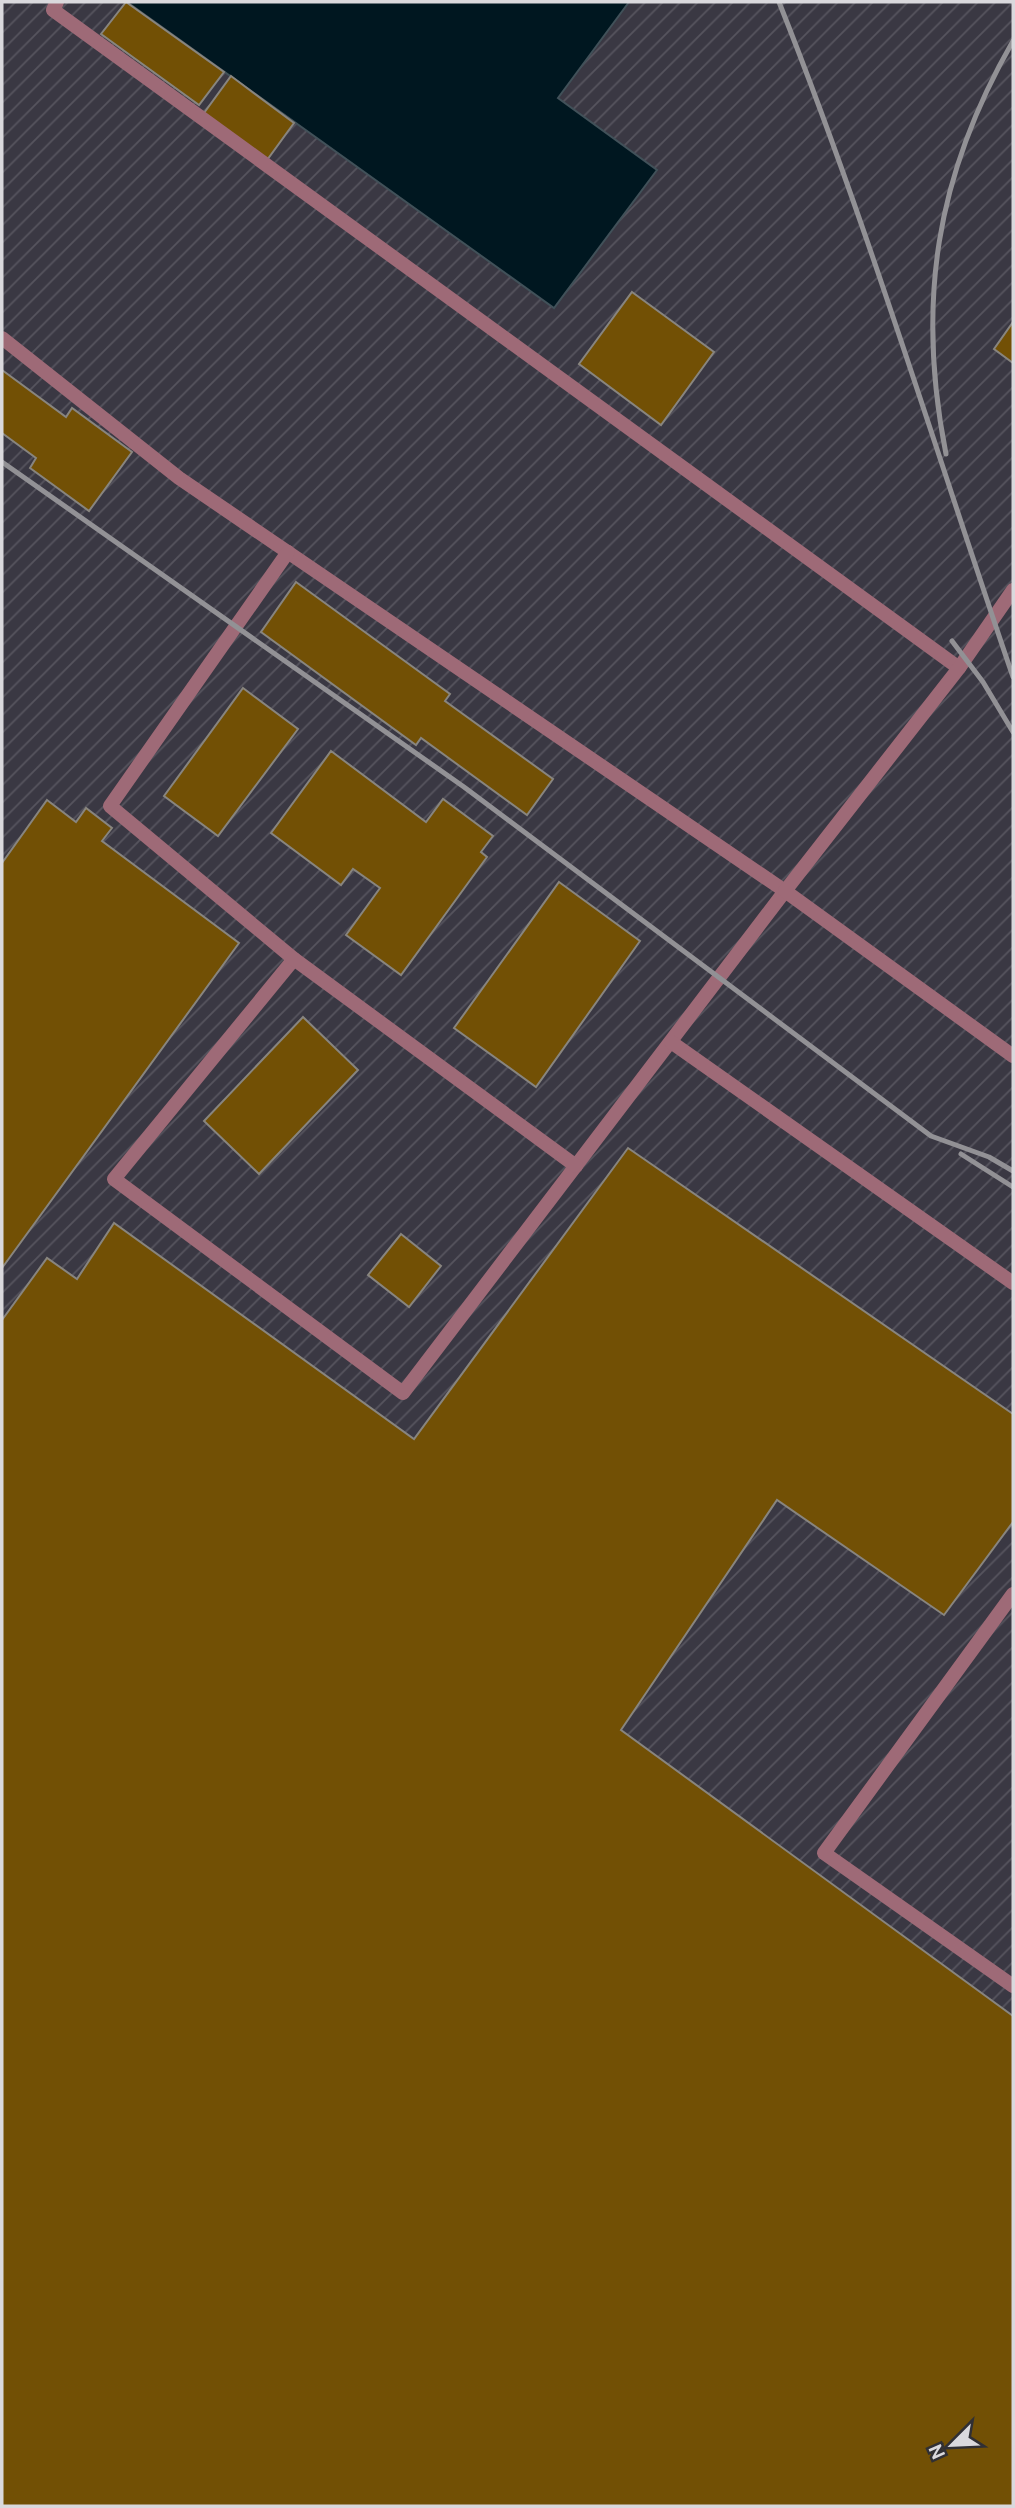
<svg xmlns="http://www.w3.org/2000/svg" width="1015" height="2508" font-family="Ubuntu,sans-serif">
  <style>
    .industrial { fill: url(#industrial-furrows) }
    .water { fill: #001720; stroke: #415159; stroke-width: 2 }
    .building { fill: #725005; stroke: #88857f; stroke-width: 2 }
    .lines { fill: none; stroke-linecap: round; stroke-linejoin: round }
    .lane { stroke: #9e6a77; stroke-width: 14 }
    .rail { stroke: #929195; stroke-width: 5 }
  </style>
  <defs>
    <pattern id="industrial-furrows" width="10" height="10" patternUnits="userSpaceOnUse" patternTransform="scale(1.75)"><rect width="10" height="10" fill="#3a3843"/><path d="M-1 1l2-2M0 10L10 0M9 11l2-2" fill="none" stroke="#56545e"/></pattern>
  </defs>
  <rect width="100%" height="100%" fill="#302f34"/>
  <rect class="industrial" x="2" y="2" width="1011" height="2504"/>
  <polygon class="water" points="127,2 629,2 558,98 657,170 554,308"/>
  <g class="building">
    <polygon points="126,2 224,72 199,105 101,34"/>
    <polygon points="231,76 294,123 267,160 204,113"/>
    <polygon points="632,292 714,352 661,425 579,364"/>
    <polygon points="1013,322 1013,363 994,349"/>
    <polygon points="2,370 66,417 72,408 132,452 89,511 30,468 36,458 2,433"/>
    <polygon points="296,582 450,694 445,701 553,779 527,815 421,738 416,745 261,632"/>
    <polygon points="243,688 298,729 218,836 164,796"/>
    <polygon points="331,751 426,822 443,799 493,836 481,852 487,857 401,975 346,935 380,888 353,869 341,885 271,833"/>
    <polygon points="47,800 76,822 86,808 112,828 102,841 239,943 2,1268 2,863"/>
    <polygon points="559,882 640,941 536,1087 454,1028"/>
    <polygon points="303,1017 358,1070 259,1174 204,1121"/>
    <polygon points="628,1148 1013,1414 1013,1522 944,1615 777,1500 621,1730 1013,2016 1013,2506 2,2506 2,1320 47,1258 77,1279 114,1223 414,1439"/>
    <polygon points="401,1234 441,1266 409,1307 368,1275"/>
  </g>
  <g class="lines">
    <g class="lane">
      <polyline points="57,2 53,10 959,668"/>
      <polyline points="2,338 179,478 785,891 403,1393 114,1179 294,959"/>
      <polyline points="288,552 110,806 294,959 576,1166"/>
      <polyline points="1013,590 959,668 785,891 1013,1056"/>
      <polyline points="671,1042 1013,1283"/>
      <polyline points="1013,1594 824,1853 1013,1986"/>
    </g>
    <g class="rail">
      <path d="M 779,2 C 867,223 936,452 1013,677"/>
      <path d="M 946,454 C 916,303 936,175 1013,41"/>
      <polyline points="2,462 464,787 931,1136 989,1157 1013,1171"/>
      <polyline points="952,641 983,682 1013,732"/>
      <polyline points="961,1154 1013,1187"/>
    </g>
  </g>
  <rect width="1015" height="2508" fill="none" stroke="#dad9dd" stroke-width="7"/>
  <g transform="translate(952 2445) rotate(246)" stroke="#302f34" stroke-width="5" paint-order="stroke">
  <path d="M0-5L12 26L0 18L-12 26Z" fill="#dad9dd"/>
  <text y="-10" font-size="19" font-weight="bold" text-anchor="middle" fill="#dad9dd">N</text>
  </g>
</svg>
